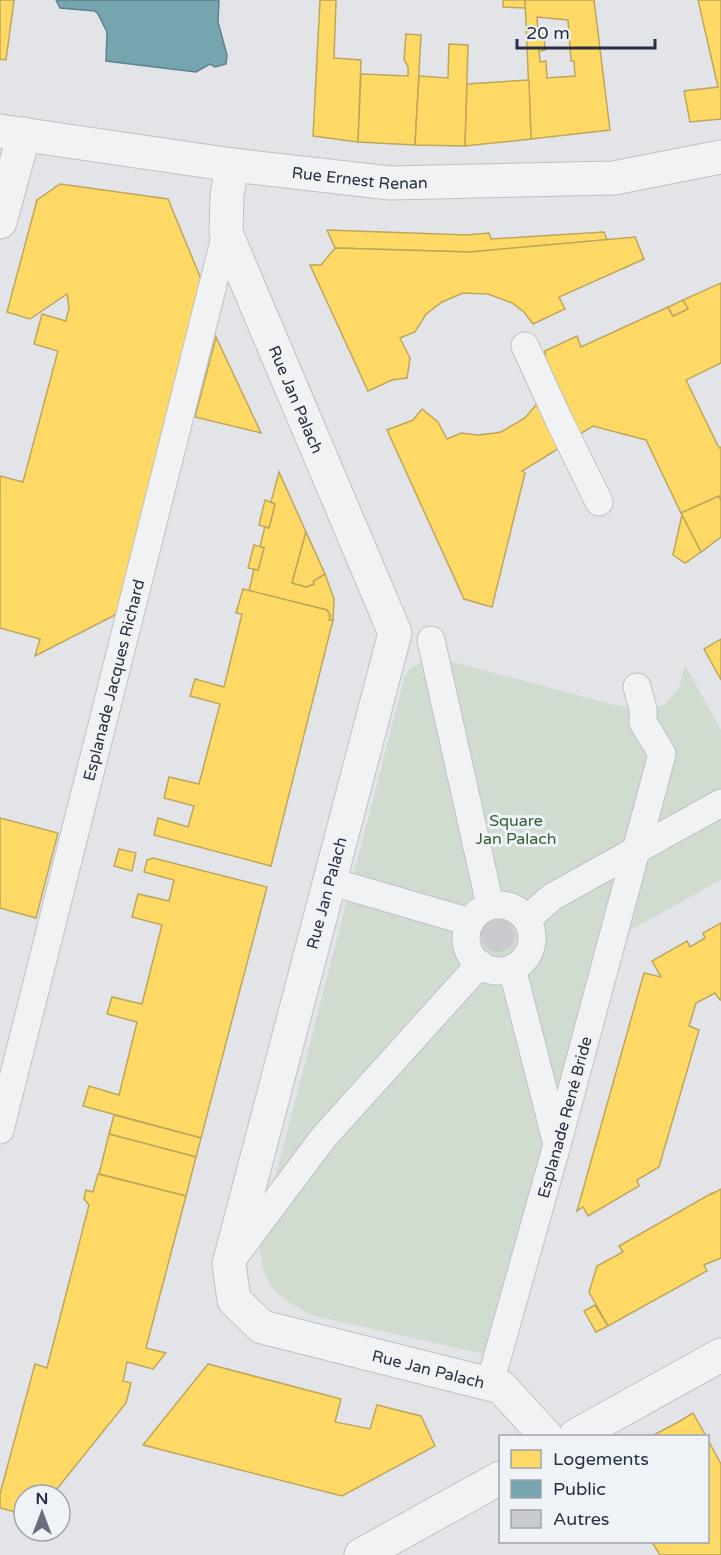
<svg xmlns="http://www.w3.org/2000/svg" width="721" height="1555" font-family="'Varela Round',sans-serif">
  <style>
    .green { fill: #d1dcd1 }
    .homes { fill: #ffd966; stroke: #bea65c; stroke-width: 1.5; fill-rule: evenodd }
    .public { fill: #76a5af; stroke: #5e828f; stroke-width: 1.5 }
    .building { fill: #c9cbcf }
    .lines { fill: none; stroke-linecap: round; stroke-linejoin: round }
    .pedestrian-casing { stroke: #bfc1c5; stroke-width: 29 }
    .minor-casing { stroke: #bfc1c5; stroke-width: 35 }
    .tertiary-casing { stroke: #bfc1c5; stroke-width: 35 }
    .pedestrian { stroke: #f1f2f4; stroke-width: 27 }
    .minor { stroke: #f1f2f4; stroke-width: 33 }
    .tertiary { stroke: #f1f2f4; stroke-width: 33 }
    .labels { text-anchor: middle; stroke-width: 6; stroke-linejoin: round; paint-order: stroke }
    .street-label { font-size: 16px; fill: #262f43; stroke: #eff2f7 }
    .park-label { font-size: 16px; fill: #386032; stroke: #eff2f7 }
  </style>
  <rect width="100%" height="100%" fill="#e2e4e7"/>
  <path class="green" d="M 427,659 L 446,660 L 614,705 L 643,709 L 665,705 L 679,688 L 685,665 L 721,730 L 721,880 L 605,944 L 483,1354 L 311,1315 C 274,1296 259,1282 260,1237 L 404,679 L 409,669 Z"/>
  <g class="homes">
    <polygon points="0,0 14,0 6,60 0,59"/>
    <polygon points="320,0 336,0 334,58 361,60 358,142 313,136"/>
    <polygon points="503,0 525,0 526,8 503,7"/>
    <path d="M 525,0 L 594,0 L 610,130 L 531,139 ZM 537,17 L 568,20 L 571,61 L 574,61 L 575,76 L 547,78 L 546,61 L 540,62 L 539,51 L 545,50 L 544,34 L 538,34 Z"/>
    <polygon points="698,0 721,0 721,119 690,122 684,91 718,87"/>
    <polygon points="406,34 421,35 415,145 358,142 361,74 408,76 408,66 404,60"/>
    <polygon points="449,44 468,45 465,146 415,145 419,76 448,78"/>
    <polygon points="529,80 531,139 465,146 467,84"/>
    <polygon points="60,184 168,199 201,279 117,614 35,656 40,639 0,628 0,476 23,482 58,351 34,344 42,314 66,321 69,308 67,294 30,319 7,312 37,200"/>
    <polygon points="327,230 467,235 489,233 491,239 604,232 607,240 470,252 335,248"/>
    <polygon points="635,237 644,259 559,297 565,309 533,324 524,312 512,303 488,294 463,293 442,302 426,314 415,332 400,338 410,358 407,378 392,380 368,391 310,265 321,265 335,248 470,252"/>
    <polygon points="721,283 721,363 686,380 719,448 721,447 721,501 719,496 681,513 646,440 593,426 575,437 546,376 545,351 577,336 581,347 668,307 673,316 688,309 683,300"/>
    <polygon points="683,300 688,309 673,316 668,307"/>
    <polygon points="216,337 261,433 195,417"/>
    <polygon points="536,405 544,408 561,447 522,471 525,473 492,607 464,599 387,430 413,420 422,409 438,422 447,439 461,433 478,435 495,433 501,432 525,418"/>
    <polygon points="279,472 306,532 292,583 306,587 314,584 313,581 325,574 334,599 333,620 329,620 330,615 327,610 249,591 254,569 258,570 264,548 260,546 265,526 269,528 275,504 271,502"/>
    <polygon points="719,496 721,501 721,537 701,552 681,513"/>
    <polygon points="265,500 275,504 269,528 259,525"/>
    <polygon points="682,515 701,552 685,563 673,555"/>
    <polygon points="306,532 325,574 313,581 314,584 306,587 292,583"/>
    <polygon points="254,545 264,548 258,570 248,568"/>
    <polygon points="243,589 327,610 330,615 329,620 333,620 271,866 154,835 158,818 188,827 194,806 164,798 169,777 199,784 220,704 190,696 195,679 224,687 242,614 236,613"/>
    <polygon points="721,639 721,680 704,649"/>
    <polygon points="0,818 58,833 36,918 0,908"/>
    <polygon points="119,849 136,853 132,871 114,866"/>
    <polygon points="153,858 267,887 201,1138 83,1106 89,1086 119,1095 137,1022 107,1014 112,997 142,1004 162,925 132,917 138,894 169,901 174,880 144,872 147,860"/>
    <polygon points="721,923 721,1000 720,1000 715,993 696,1003 689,1026 699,1030 659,1167 637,1180 639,1186 588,1216 583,1207 577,1211 644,973 661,977 652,961 687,941 690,947 705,938 703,933"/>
    <polygon points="114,1115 201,1138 196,1157 109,1134"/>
    <polygon points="109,1134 196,1157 186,1196 99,1174"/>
    <polygon points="98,1174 186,1196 146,1348 166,1353 153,1369 127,1362 123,1381 131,1383 126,1403 52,1495 24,1495 24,1520 12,1511 0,1508 0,1494 35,1364 47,1368 89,1205 84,1199 86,1190 93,1192"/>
    <polygon points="721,1189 721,1258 704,1265 707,1271 608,1326 589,1292 597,1266 623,1252 619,1246 712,1193 712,1194"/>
    <polygon points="595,1305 608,1326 596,1332 584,1311"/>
    <polygon points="208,1364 341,1399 335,1422 370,1429 377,1405 421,1416 435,1446 342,1496 143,1445"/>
    <polygon points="693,1413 706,1436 652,1436 680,1421"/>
    <polygon points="708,1440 721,1464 721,1555 660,1555 652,1542 708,1542"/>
  </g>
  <polygon class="public" points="56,0 219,0 218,22 227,55 226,64 215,67 210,64 196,72 106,61 107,32 98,14 95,11 60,8"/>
  <circle class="building" cx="498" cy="935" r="17"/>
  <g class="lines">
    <defs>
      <g id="pedestrian">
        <polyline points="525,346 558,418 599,502"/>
        <polyline points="431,640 490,905"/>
        <polyline points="329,881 470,922"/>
        <circle cx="499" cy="938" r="33"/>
        <polyline points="527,919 552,897 721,803"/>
        <polyline points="512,968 557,1144"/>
        <path id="s1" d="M 0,1130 L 226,233"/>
        <polyline points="234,1257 323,1138 480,964"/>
        <path id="s2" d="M 490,1383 L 557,1145 L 662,754 L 643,722 L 643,709 L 637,687"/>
      </g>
      <g id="minor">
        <path id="s3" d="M 232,165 L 227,196 L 226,233 L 395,633 L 229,1264 L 234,1300 L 262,1327 L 501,1387 L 546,1436"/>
        <polyline points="0,222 24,134"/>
        <polyline points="575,1436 721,1355"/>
        <polyline points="361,1555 500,1478"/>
      </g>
      <g id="tertiary">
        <path id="s4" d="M 0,131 L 232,165 L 390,183 L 614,178 L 721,157"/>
      </g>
    </defs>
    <use href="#pedestrian" class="pedestrian-casing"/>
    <use href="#minor" class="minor-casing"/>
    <use href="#tertiary" class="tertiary-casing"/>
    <use href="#pedestrian" class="pedestrian"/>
    <use href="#minor" class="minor"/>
    <use href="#tertiary" class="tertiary"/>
  </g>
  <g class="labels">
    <g class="street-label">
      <text dy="6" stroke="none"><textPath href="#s4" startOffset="363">Rue Ernest Renan</textPath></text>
      <text dy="6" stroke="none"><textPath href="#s3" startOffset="249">Rue Jan Palach</textPath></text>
      <text dy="6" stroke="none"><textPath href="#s1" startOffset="464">Esplanade Jacques Richard</textPath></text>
      <text transform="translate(326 893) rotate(-75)" y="6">Rue Jan Palach</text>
      <text dy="6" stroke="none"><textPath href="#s2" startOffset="276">Esplanade René Bride</textPath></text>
      <text dy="6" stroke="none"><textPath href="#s3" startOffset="1402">Rue Jan Palach</textPath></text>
    </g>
    <g class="park-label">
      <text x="516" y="826">Square<tspan x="516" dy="18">Jan Palach</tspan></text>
    </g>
  </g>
  <rect x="499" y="1435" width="210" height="108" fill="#eff2f7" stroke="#9fa4af" stroke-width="1.5"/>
  <rect x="511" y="1450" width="30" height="18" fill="#ffd966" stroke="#9fa4af" stroke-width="1.5"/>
  <text x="553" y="1465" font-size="18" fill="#262f43">Logements</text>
  <rect x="511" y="1480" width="30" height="18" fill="#76a5af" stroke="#9fa4af" stroke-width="1.5"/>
  <text x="553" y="1495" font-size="18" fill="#262f43">Public</text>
  <rect x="511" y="1510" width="30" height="18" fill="#c9cbcf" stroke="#9fa4af" stroke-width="1.5"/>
  <text x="553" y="1525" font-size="18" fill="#262f43">Autres</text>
  <g transform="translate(42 1513)"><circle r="28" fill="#eff2f7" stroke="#9fa4af" stroke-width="1.5"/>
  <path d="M0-4.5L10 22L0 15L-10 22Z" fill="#686e7c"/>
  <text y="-9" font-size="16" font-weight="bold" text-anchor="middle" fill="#262f43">N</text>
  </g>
  <path d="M517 39v9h138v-9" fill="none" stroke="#262f43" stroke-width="3"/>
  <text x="526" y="39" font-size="18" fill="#262f43" stroke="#eff2f7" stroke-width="4.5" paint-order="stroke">20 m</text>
</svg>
